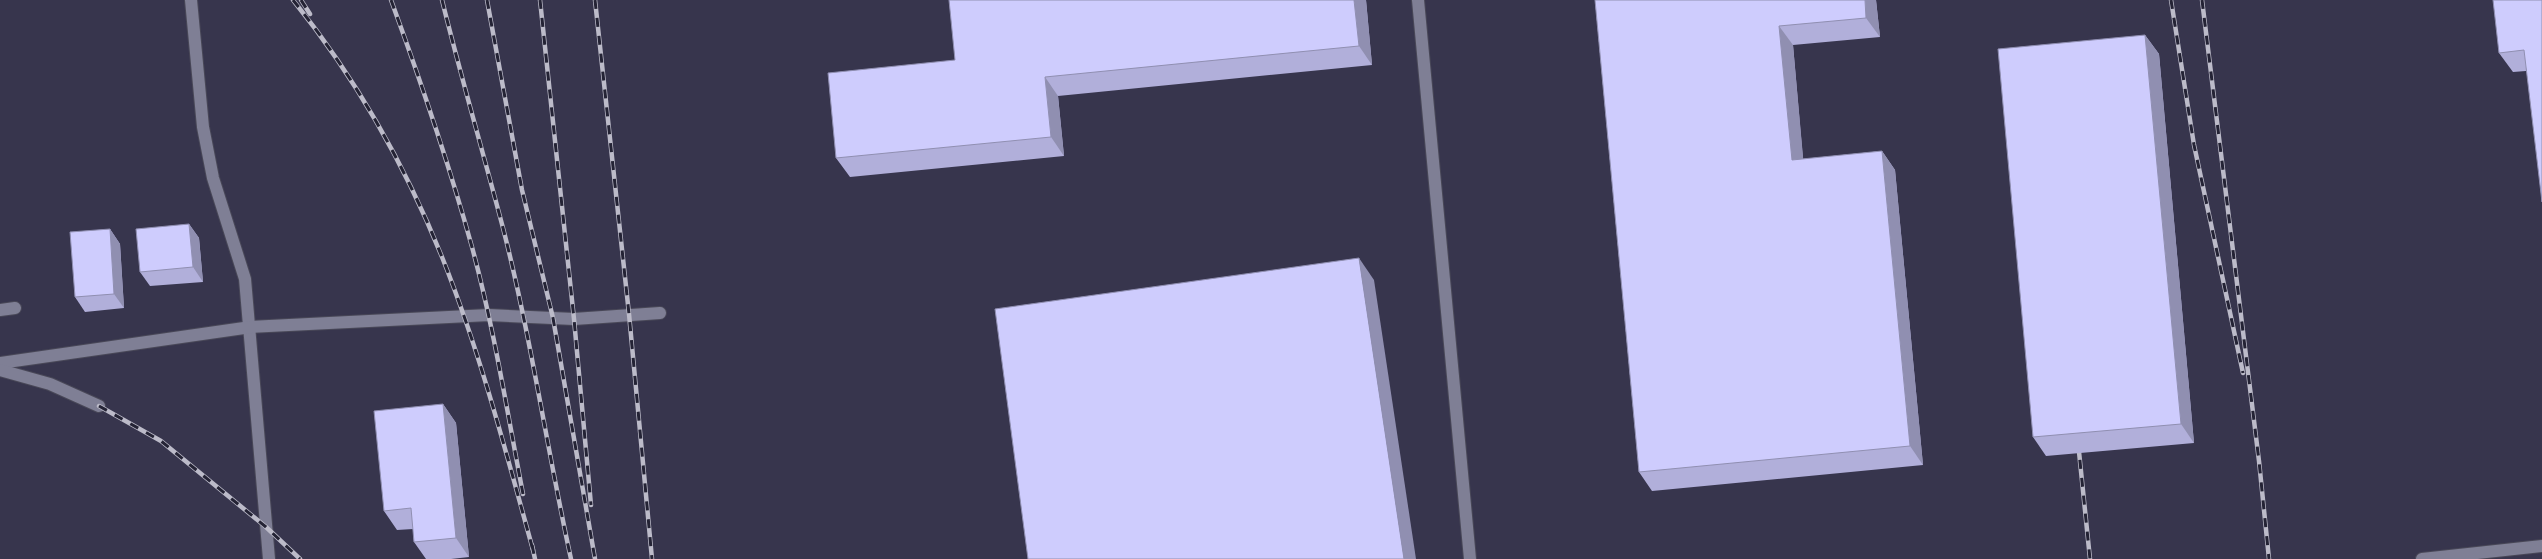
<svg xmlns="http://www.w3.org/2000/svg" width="2542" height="559" font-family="'Nunito Sans',sans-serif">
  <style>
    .built { fill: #37354d }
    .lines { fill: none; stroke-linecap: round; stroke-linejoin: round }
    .lane-casing { stroke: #494858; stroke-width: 14 }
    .street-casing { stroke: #494858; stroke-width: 14 }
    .lane { stroke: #7f7f95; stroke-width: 12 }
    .street { stroke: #7f7f95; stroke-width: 12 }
    .rail-casing { stroke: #bcbbc9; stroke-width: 4.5 }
    .rail { stroke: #242335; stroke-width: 3; stroke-dasharray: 9; stroke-linecap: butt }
    .wall { fill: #b1afda }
    .shaded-wall { fill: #908fb1 }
    .building { fill: #ceccfd; stroke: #908fb1 }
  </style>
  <rect width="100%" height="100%" fill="#2e2d40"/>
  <rect class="built" x="0" y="0" width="2542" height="559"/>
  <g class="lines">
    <defs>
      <g id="lane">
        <polyline points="191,0 203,127 213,178 245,279 269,559"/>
        <polyline points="1418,0 1470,559"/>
        <polyline points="0,363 251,327 489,315 574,319 660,313"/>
        <polyline points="2422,559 2542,546"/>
      </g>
      <g id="street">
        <polyline points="0,310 15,308"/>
        <polyline points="0,370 50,384 99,406"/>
      </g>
    </defs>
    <use href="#lane" class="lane-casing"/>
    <use href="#street" class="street-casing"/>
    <use href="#lane" class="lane"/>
    <use href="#street" class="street"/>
    <defs>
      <g id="rail">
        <path d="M 293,0 C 355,77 405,165 442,257 C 480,352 506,452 533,550"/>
        <polyline points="301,0 310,14"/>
        <path d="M 391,0 C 421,82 449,164 472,247 C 494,328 507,411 523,494"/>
        <path d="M 442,0 C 461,77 483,152 503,228 C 531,337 547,449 571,559"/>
        <polyline points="487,0 522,190 553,318 595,559"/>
        <polyline points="540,0 574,319 591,505"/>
        <polyline points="595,0 629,314 652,559"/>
        <polyline points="2171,0 2194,145 2243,373"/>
        <polyline points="2202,0 2259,461 2269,559"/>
        <polyline points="99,406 161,441 266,527 300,559"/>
        <polyline points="2078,442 2090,559"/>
        <polyline points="532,545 535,559"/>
      </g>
    </defs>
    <use href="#rail" class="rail-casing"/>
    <use href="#rail" class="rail"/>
  </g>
  <g class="wall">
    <polygon points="1366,0 1372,65 1058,96 1064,156 850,177 836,158 955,60"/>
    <polygon points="1595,0 1876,0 1880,37 1793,45 1803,159 1882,151 1895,170 1923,465 1652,491 1639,472"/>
    <polygon points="2542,0 2526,71 2513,72 2499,53"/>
    <polygon points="2145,35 2159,54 2194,443 2046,456 2033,437"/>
    <polygon points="189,224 199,238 203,282 150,286 140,272"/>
    <polygon points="110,229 120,244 124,308 85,312 75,297"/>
    <polygon points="443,404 456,423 469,557 451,559 426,559 414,542 413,529 397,530 384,511"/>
  </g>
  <g class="shaded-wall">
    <polygon points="1354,0 1366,0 1372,65 1359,46"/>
    <polygon points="1865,0 1876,0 1880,37 1866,18"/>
    <polygon points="1779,26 1793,45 1805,179 1792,160"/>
    <polygon points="2145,35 2159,54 2194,443 2181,424"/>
    <polygon points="1045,77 1058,96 1064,156 1051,137"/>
    <polygon points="1882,151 1895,170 1923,465 1910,446"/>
    <polygon points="189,224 199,238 203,282 193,267"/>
    <polygon points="110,229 120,244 124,308 114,294"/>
    <polygon points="1359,258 1374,280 1416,559 1404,559"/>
    <polygon points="443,404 456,423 469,557 456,538"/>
  </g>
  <g class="building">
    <polygon points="949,0 1354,0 1359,46 1045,77 1051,137 836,158 828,73 955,60"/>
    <polygon points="1595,0 1865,0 1866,18 1779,26 1792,160 1882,151 1910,446 1639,472"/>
    <polygon points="2493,0 2542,0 2542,202 2524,50 2499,53"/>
    <polygon points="2145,35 2181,424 2033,437 1998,49"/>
    <polygon points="189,224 193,267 140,272 136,229"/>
    <polygon points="110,229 114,294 75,297 70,232"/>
    <polygon points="1359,258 1404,559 1028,559 995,309"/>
    <polygon points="443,404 456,538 414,542 411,508 384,511 374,411"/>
  </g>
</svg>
